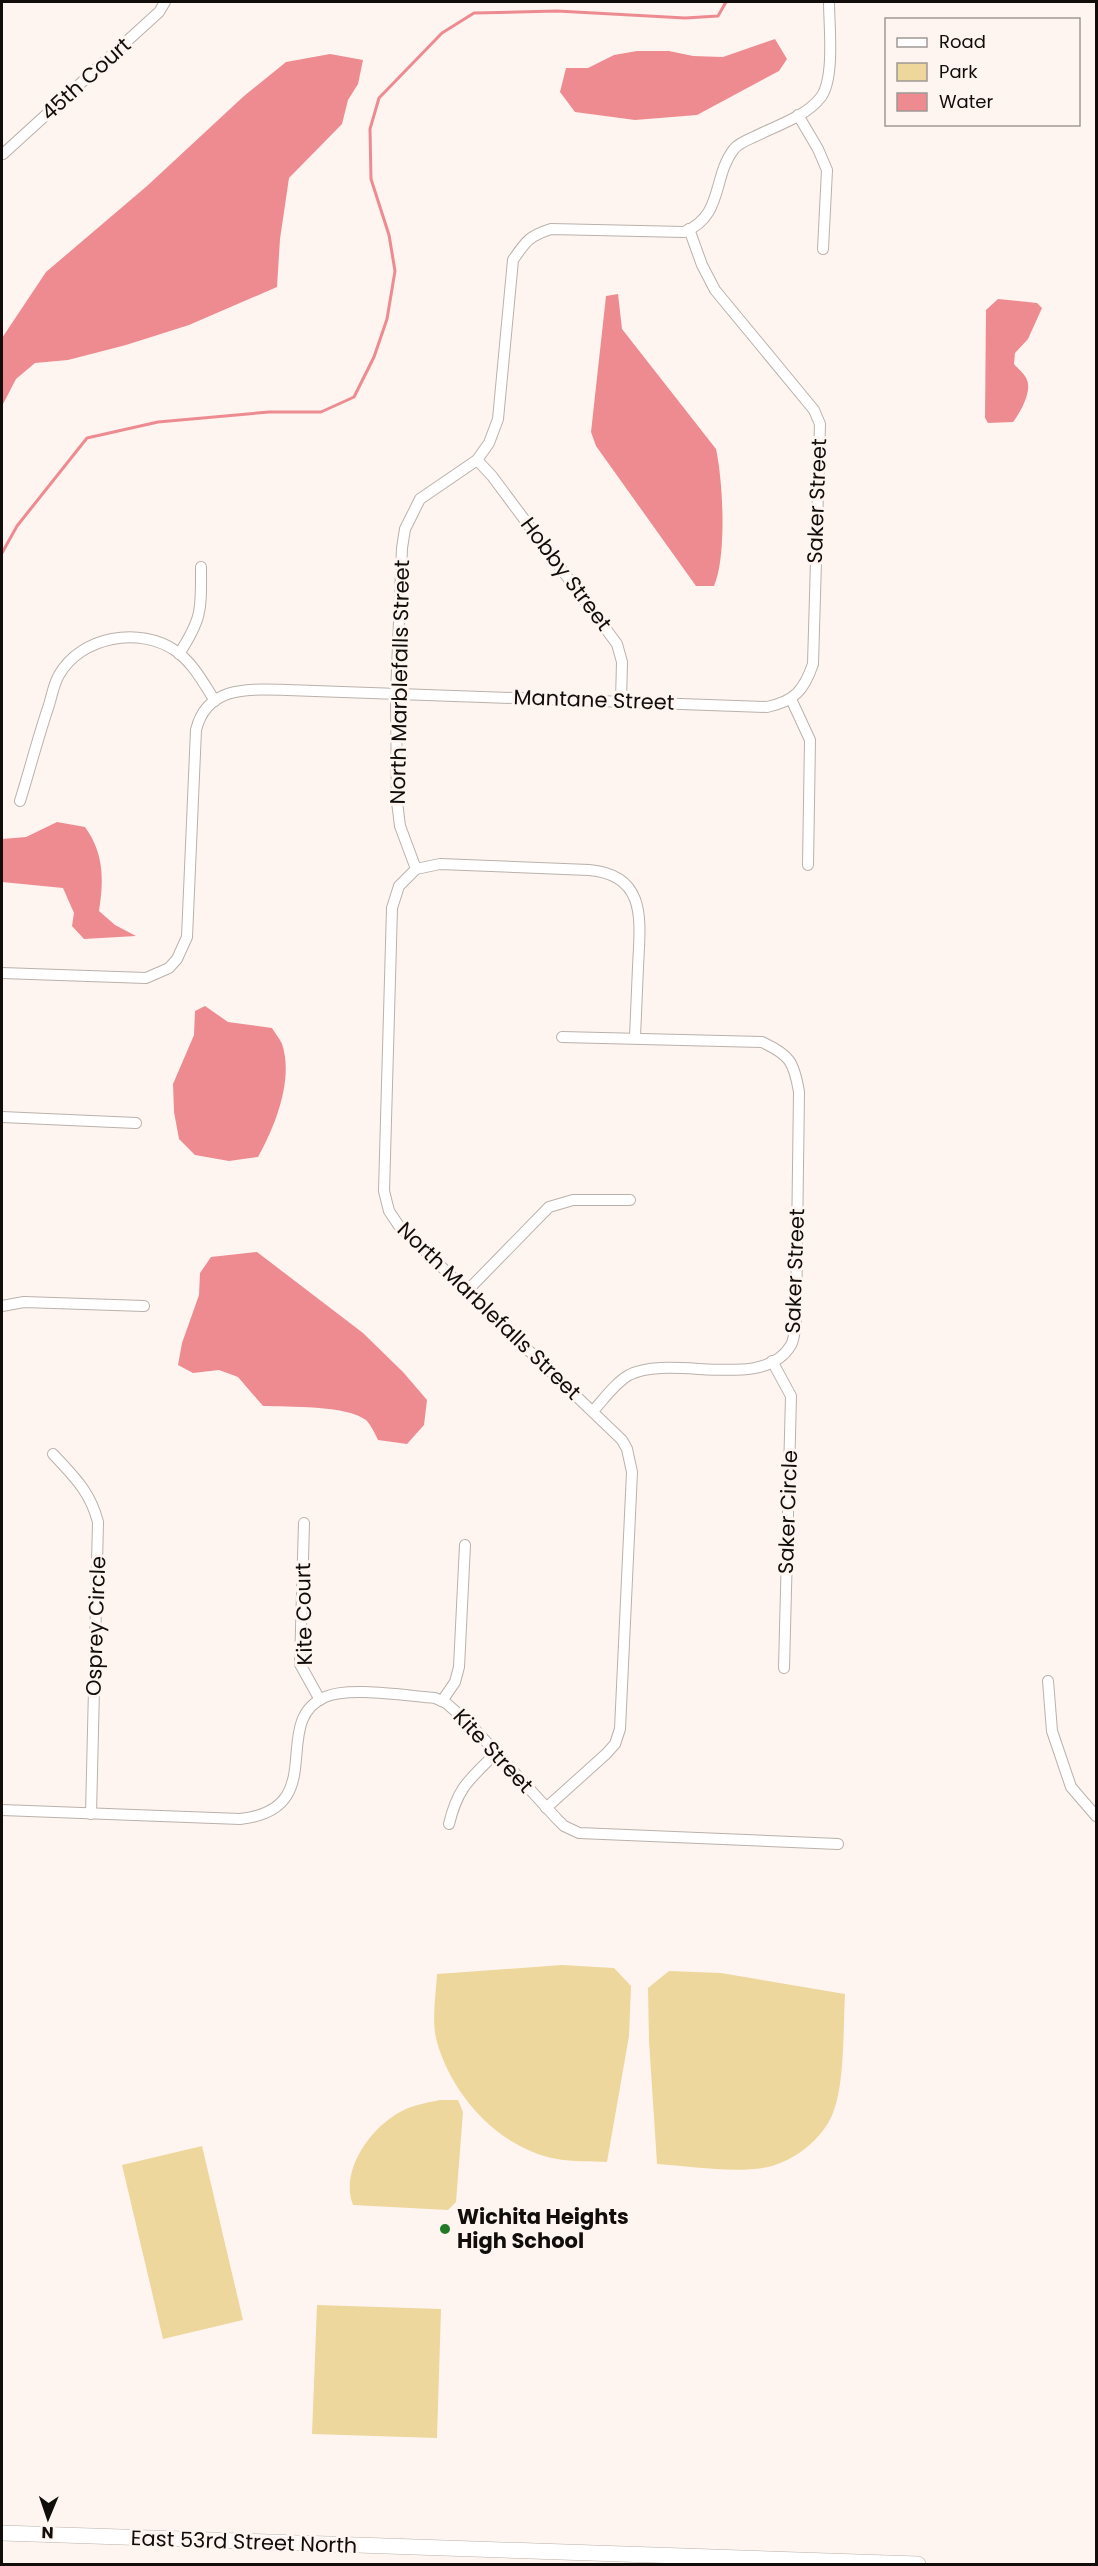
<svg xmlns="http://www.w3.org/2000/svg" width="1098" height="2566" font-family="Poppins,sans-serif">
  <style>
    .green { fill: #eed79d }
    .water { fill: #ee8b91 }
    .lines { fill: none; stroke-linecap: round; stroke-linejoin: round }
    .stream { stroke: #ee8b91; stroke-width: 3 }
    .minor-casing { stroke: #bab1ab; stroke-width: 12 }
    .secondary-casing { stroke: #bab1ab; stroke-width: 16 }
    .minor { stroke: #fff; stroke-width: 10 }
    .secondary { stroke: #fff; stroke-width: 15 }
    .poi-dot { fill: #227926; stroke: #fef5f1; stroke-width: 2 }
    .labels { text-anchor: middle; stroke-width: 6; stroke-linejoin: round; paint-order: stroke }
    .street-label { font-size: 21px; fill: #100d0b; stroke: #fef5f1 }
    .poi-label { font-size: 21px; font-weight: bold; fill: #100d0b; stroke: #fef5f1; text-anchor: start }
  </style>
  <rect width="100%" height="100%" fill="#fef5f1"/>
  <g class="green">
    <path d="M 562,1965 L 614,1968 L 631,1986 L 629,2036 L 607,2162 C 591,2161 573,2162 557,2159 C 500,2149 452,2096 437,2042 C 431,2020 436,1996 437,1974 Z"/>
    <path d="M 669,1971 L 721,1973 L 845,1994 C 843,2028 845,2083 833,2113 C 823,2139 794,2161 768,2167 C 735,2174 691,2166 657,2164 L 649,2041 L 648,1988 Z"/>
    <path d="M 440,2100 L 458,2100 L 463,2112 L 456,2202 L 448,2210 L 353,2205 C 340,2172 368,2132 395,2115 C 408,2106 425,2103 440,2100 Z"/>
    <polygon points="202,2146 243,2320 163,2339 122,2165"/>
    <polygon points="317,2305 441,2309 437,2438 312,2434"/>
  </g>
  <g class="water">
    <polygon points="775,39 787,59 779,71 697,115 635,120 575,112 560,92 566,68 588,68 614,55 637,51 669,51 693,56 723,57"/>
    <polygon points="330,54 363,60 358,84 348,100 342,124 289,178 280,239 277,287 189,325 126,345 68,360 35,363 16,379 2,406 2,338 46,272 147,186 244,96 286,62"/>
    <path d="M 618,294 L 622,329 L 716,449 C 723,481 727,556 714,586 L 696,586 L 596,446 L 591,432 L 606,296 Z"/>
    <path d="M 998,299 L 1037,303 L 1042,308 L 1028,339 L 1015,353 L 1014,364 C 1018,369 1025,374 1027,380 C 1032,392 1020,413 1013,422 L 988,423 L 985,418 L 986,310 Z"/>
    <path d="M 57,822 L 85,827 C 104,853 104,880 99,911 L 115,925 L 136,936 L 84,939 L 72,926 L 74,913 L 63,888 L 2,882 L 2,839 L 26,837 Z"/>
    <path d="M 205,1006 L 228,1022 L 272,1028 C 275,1033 280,1039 282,1044 C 294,1079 275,1127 258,1157 L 229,1161 L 195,1155 L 179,1139 L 174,1112 L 173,1084 L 194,1035 L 195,1011 Z"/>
    <path d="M 257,1252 L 363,1333 L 403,1372 L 427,1400 L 424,1425 L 407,1444 L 378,1440 C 375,1434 371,1425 366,1420 C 347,1405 287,1407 263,1406 L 238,1377 L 219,1370 L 193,1373 L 178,1365 L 182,1343 L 199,1295 L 200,1273 L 211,1257 Z"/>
  </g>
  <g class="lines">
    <polyline class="stream" points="2,553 17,526 87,438 158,422 269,412 321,412 354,397 374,357 387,319 395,271 389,235 371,179 370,129 379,98 442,33 474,13 557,11 685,18 718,16 726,2"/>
    <defs>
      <g id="minor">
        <polyline points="798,115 818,149 827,170 823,249"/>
        <polyline points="3,154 159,12 165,2"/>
        <polyline points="477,460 492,476 617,644 622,662 621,701"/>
        <path d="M 179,654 C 203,617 201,609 201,567"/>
        <polyline points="791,699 810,740 808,865"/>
        <path d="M 20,801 C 30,769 38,737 49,705 C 52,695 54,683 59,675 C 81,636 140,626 176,651 C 193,663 204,684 215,701"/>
        <path d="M 416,869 L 440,864 L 589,870 C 648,875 640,922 638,967 C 637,990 636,1013 635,1037"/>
        <path d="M 2,973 L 146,978 L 169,968 L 177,959 L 187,937 L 196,730 C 207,685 250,689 287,690 L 767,707 C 795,701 804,690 813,664 L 820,424 L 814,410 L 715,290 L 702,265 L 689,229"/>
        <path d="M 562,1037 L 762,1042 C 790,1055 794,1062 799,1092 L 796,1318 C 795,1326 795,1338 791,1345 C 763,1393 672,1353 629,1375 C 615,1383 604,1399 593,1411"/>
        <polyline points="2,1117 136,1123"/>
        <polyline points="466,1292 549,1207 573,1200 630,1200"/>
        <polyline points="2,1306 24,1302 144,1306"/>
        <polyline points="772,1361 791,1396 784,1668"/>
        <path d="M 53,1454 C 74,1477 90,1491 98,1522 L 91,1814"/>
        <polyline points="304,1523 300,1664 320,1700"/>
        <polyline points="1048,1681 1052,1731 1071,1787 1096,1816"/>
        <polyline points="442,1701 455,1682 459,1667 465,1545"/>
        <path d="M 546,1808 L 606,1754 L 615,1744 L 620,1729 L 632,1472 L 627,1449 L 622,1440 L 399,1226 L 389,1211 L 384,1191 L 392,908 L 399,886 L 416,869 L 400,826 L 397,802 L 396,694 L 402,548 L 405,529 L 420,499 L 477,460 L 489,443 L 498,419 L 513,260 C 526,241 529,236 551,229 L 684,232 C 724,216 712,177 734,149 C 739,143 747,140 754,137 C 775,126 806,117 821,97 C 835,78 829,25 829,2"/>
        <path d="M 2,1810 L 240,1819 C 332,1809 268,1722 325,1697 C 349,1686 407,1696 435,1698 L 446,1703 L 469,1723 L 557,1819 L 564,1826 L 579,1833 L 838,1844"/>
        <path d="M 449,1824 C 458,1787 469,1780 495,1754"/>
      </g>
      <polyline id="secondary" points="2,2533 918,2564"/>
    </defs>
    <use href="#minor" class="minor-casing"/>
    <use href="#secondary" class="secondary-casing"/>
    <use href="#minor" class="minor"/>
    <use href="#secondary" class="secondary"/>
  </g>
  <circle class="poi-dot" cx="445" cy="2229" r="6"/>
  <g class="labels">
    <g class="street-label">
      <text transform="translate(86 79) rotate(-42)" y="7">45th Court</text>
      <text transform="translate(817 501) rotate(-88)" y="7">Saker Street</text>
      <text transform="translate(566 574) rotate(53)" y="7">Hobby Street</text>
      <text transform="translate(400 682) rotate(-89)" y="7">North Marblefalls Street</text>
      <text transform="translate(594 700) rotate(2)" y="7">Mantane Street</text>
      <text transform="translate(795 1271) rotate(-88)" y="7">Saker Street</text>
      <text transform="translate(489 1311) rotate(44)" y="7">North Marblefalls Street</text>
      <text transform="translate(788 1512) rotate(-88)" y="7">Saker Circle</text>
      <text transform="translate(304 1614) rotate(-91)" y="7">Kite Court</text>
      <text transform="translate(96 1626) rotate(-88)" y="7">Osprey Circle</text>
      <text transform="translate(493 1751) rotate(47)" y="7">Kite Street</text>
      <text transform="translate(244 2542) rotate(2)" y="7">East 53rd Street North</text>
    </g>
    <g class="poi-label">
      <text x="457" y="2224">Wichita Heights<tspan x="457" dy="24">High School</tspan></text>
    </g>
  </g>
  <rect width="1098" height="2566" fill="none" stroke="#100d0b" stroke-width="6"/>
  <rect x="885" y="18" width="195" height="108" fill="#fef5f1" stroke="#9f9895" stroke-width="1.5"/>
  <rect x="897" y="38" width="30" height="9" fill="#ffffff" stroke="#9f9895" stroke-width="1.5"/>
  <text x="939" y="48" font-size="18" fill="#100d0b">Road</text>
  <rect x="897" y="63" width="30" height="18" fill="#eed79d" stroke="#9f9895" stroke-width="1.5"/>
  <text x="939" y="78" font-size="18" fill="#100d0b">Park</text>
  <rect x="897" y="93" width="30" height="18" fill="#ee8b91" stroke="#9f9895" stroke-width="1.5"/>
  <text x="939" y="108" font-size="18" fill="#100d0b">Water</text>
  <g transform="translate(48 2518) rotate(182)" stroke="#fef5f1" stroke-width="4.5" paint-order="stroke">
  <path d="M0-4.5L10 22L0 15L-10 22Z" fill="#100d0b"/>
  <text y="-9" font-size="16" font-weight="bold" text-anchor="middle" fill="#100d0b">N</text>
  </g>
</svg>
